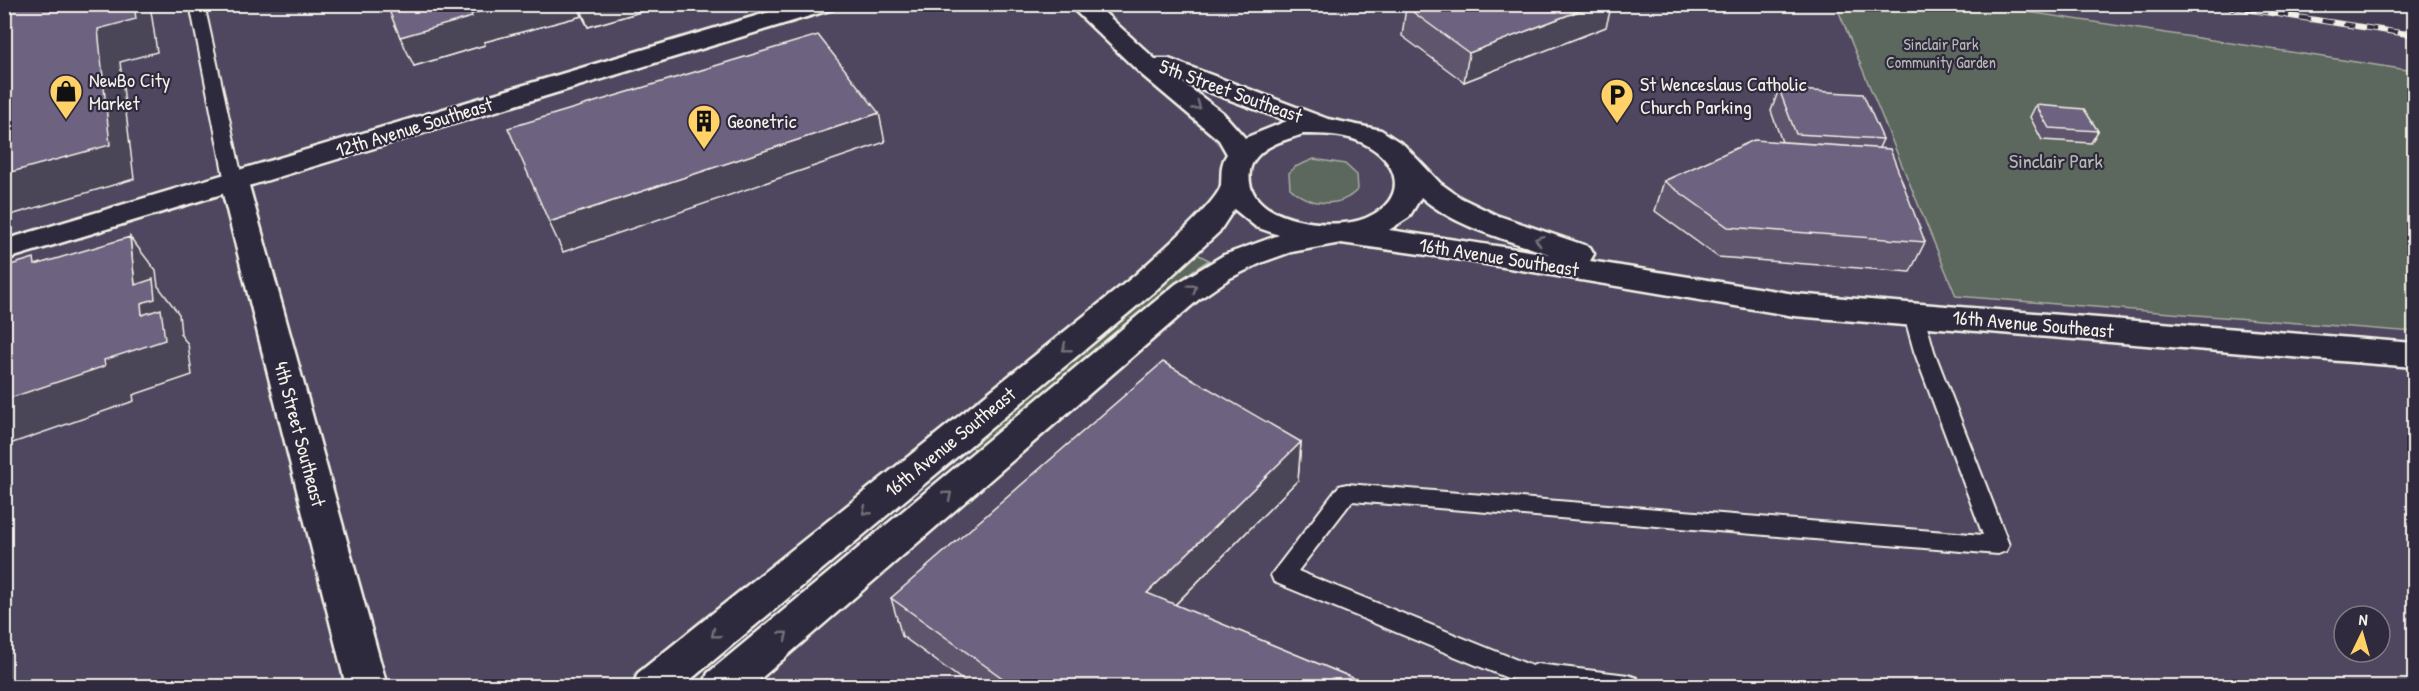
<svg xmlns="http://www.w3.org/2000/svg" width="2419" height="691" font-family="'Patrick Hand',sans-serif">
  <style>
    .built { fill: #4f475f; fill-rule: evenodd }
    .green { fill: #5c685d; stroke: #a8aca2; stroke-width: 1.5 }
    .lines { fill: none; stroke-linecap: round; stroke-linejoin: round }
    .service-casing { stroke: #f4f1e8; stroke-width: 4 }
    .minor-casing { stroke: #f4f1e8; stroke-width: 5 }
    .secondary-casing { stroke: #f4f1e8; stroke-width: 5 }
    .service { fill: #2f2a3d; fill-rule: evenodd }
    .minor { fill: #2f2a3d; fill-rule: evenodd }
    .secondary { fill: #2f2a3d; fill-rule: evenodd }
    .rail-casing { stroke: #f4f1e8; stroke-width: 6 }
    .rail { stroke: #2f2a3d; stroke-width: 4; stroke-dasharray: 11; stroke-linecap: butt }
    .wall { fill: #5e546d; stroke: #f4f1e8; stroke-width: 1.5 }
    .shaded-wall { fill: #4c4559; stroke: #f4f1e8; stroke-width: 1.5 }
    .building { fill: #6d627f; stroke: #f4f1e8; stroke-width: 1.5 }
    .oneway { stroke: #747079 }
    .labels { text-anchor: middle; stroke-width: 4.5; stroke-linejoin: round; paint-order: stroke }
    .far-park-label { font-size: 16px; fill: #b7bab0; stroke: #2f2a3d }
    .poi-label { font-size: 20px; fill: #f4f1e8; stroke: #2f2a3d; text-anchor: start }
    .street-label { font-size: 20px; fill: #f4f1e8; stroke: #2f2a3d }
    .park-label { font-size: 20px; fill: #b7bab0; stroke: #2f2a3d }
  </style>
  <rect width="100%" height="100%" fill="#423b51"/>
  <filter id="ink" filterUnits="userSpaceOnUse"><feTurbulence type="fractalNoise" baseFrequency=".0167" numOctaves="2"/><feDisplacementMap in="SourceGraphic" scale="12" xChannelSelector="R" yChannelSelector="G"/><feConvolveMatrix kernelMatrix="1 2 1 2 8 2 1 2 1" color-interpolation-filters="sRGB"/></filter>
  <g filter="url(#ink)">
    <path class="built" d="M 2210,4 L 2414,35 L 2414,686 L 5,686 L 4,5 ZM 2344,616 L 2380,616 L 2380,652 L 2344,652 Z"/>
    <g class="green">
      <polygon points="1836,5 1983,5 2414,71 2414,332 1956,296"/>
      <path d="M 1314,159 L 1345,164 L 1357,175 L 1358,189 C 1340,209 1309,206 1290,188 L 1289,173 L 1295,167 Z"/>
      <polygon points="1197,254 1209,260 1192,271 977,451 967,443"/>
    </g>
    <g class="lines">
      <defs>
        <g id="service">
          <polygon points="190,4 204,4 243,182 240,186 228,186 225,182"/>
          <polygon points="1914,308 1921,310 1924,315 1934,351 2009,545 2006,551 1998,554 1352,501 1298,571 1532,666 1537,664 1628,675 1637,678 1640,686 1527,686 1274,582 1271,575 1339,486 1347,484 1983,535 1914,351 1904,315 1907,310"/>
        </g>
        <g id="minor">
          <path d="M 1068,4 L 1095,4 L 1155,59 L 1169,59 L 1328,119 L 1381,130 L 1404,145 L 1440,183 L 1461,198 L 1496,215 L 1590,247 L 1594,254 L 1590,261 L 1794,294 L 2414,343 L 2414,367 L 1794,316 L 1456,259 L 1341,243 L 1291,252 L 1263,262 L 1230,278 L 1198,300 L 752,686 L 703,686 L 708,673 L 1176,284 L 1224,255 L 1279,235 L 1256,227 L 1234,209 L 1219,232 L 1156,290 L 683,686 L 633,686 L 638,673 L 1134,276 C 1150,261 1218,203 1221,185 C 1222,174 1220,164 1227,154 L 1219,140 L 1142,75 ZM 1182,82 L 1287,121 L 1245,138 L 1223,113 ZM 1303,134 C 1322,134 1343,134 1361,142 C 1400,160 1410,199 1366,218 C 1332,232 1242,221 1250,171 C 1251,161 1260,152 1269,147 C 1279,141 1292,138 1303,134 ZM 1421,197 C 1457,228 1505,239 1549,254 L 1389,230 L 1409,217 Z"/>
          <polygon points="234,173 244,176 248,182 387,686 346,686 220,182 224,176"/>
        </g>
        <polygon id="secondary" points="796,4 836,4 833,9 4,260 4,240"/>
      </defs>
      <use href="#service" class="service-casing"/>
      <use href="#minor" class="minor-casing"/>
      <use href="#secondary" class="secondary-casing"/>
      <use href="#service" class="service"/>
      <use href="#minor" class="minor"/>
      <use href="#secondary" class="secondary"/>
      <defs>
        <polyline id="rail" points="2213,4 2414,35"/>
      </defs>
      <use href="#rail" class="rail-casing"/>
      <use href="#rail" class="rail"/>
    </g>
    <g class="wall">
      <polygon points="403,4 668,4 588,27 582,16 484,42 485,45 414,66"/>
      <polygon points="1406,7 1606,27 1464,82 1402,36"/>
      <polygon points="1779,89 1883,139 1879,148 1925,242 1910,272 1718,257 1655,211 1664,181 1782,142 1771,111"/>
      <polygon points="2036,105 2098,131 2091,143 2042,140 2030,117"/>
      <polygon points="1301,442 1298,480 1175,605 1375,687 972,687 902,636 891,598"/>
    </g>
    <g class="shaded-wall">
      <polygon points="134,4 150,4 157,52 120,62 134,179 4,217 4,174 98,29"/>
      <polygon points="507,4 577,4 582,16 484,42 485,45 414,66 400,37 471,14"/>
      <polygon points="579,4 668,4 588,27"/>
      <polygon points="1597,4 1612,4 1606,27 1464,82 1469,53"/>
      <polygon points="879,113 885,142 563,252 549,222"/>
      <polygon points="130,237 156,271 158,286 179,314 181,334 180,334 188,344 192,375 133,395 134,401 4,446 4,400 104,360 142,315 135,285"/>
      <polygon points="1301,442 1298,480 1149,631 1147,593"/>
    </g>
    <g class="building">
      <polygon points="4,4 134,4 136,19 98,29 110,145 4,174"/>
      <polygon points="403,4 507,4 471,14 472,17 400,37 388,8"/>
      <polygon points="1413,4 1597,4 1469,53 1406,7"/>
      <polygon points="818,35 879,113 549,222 508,128"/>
      <polygon points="1779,89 1863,94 1883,139 1796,134"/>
      <polygon points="2036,105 2084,109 2098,131 2049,128"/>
      <polygon points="1754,140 1890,149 1925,242 1728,227 1664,181"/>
      <polygon points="130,237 135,285 153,279 155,299 141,303 142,315 161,309 165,340 104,360 105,366 4,400 4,267 34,258 35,265"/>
      <polygon points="1163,362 1301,442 1147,593 1375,687 1015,687 891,598"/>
    </g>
    <defs><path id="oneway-chevron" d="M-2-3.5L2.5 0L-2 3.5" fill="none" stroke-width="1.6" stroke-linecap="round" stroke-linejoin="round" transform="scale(1.5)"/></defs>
    <g class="oneway">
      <use href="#oneway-chevron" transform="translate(1197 106) rotate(36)"/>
      <use href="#oneway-chevron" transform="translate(1539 240) rotate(-162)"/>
      <use href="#oneway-chevron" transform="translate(1193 288) rotate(-37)"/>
      <use href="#oneway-chevron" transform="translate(1066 348) rotate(141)"/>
      <use href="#oneway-chevron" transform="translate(948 495) rotate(-40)"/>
      <use href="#oneway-chevron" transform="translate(866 511) rotate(141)"/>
      <use href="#oneway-chevron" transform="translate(715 634) rotate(141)"/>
      <use href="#oneway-chevron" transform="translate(784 635) rotate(-40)"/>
    </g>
  </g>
  <defs>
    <symbol id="shop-pin" viewBox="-11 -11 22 30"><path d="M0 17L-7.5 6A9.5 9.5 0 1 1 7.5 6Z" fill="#ffd166" stroke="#2f2a3d"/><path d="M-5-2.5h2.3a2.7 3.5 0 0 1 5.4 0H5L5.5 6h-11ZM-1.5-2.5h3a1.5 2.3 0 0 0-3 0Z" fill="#111"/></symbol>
    <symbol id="parking-pin" viewBox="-11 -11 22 30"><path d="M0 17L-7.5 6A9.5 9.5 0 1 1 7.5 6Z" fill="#ffd166" stroke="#2f2a3d"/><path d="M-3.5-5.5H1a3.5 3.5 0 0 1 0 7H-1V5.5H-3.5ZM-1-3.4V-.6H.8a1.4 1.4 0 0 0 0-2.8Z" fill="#111"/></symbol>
    <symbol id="building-pin" viewBox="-11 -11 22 30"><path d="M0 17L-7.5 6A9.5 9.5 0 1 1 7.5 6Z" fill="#ffd166" stroke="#2f2a3d"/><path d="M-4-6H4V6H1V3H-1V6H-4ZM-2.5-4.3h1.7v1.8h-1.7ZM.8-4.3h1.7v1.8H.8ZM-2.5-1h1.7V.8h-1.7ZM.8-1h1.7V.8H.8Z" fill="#111"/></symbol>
  </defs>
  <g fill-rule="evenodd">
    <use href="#shop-pin" x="47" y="72" width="38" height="52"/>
    <use href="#parking-pin" x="1598" y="76" width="38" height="52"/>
    <use href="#building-pin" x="685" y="102" width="38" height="52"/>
  </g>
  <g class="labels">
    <g class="far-park-label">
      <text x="1941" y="50">Sinclair Park<tspan x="1941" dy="18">Community Garden</tspan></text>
    </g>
    <g class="poi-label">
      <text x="89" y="87">NewBo City<tspan x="89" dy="23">Market</tspan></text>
      <text x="1640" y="91">St Wenceslaus Catholic<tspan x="1640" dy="23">Church Parking</tspan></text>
      <text x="727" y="128">Geonetric</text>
    </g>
    <g class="street-label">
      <text transform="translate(1231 91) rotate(20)" y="7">5th Street Southeast</text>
      <text transform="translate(414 127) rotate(-17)" y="7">12th Avenue Southeast</text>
      <text transform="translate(1499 257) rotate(9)" y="7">16th Avenue Southeast</text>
      <text transform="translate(2033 324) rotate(5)" y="7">16th Avenue Southeast</text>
      <text transform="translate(300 434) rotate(75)" y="7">4th Street Southeast</text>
      <text transform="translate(950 442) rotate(-39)" y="7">16th Avenue Southeast</text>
    </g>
    <g class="park-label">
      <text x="2056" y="168">Sinclair Park</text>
    </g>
  </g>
  <rect width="2419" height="691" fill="none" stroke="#2f2a3d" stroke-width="24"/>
  <rect x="12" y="12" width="2395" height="667" fill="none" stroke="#f4f1e8" stroke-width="2" filter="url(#ink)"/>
  <g transform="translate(2362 634) rotate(5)"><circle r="28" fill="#2f2a3d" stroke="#7e7a81" stroke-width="1.5"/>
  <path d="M0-4.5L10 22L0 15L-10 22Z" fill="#ffd166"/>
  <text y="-9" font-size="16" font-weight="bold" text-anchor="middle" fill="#f4f1e8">N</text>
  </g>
</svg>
